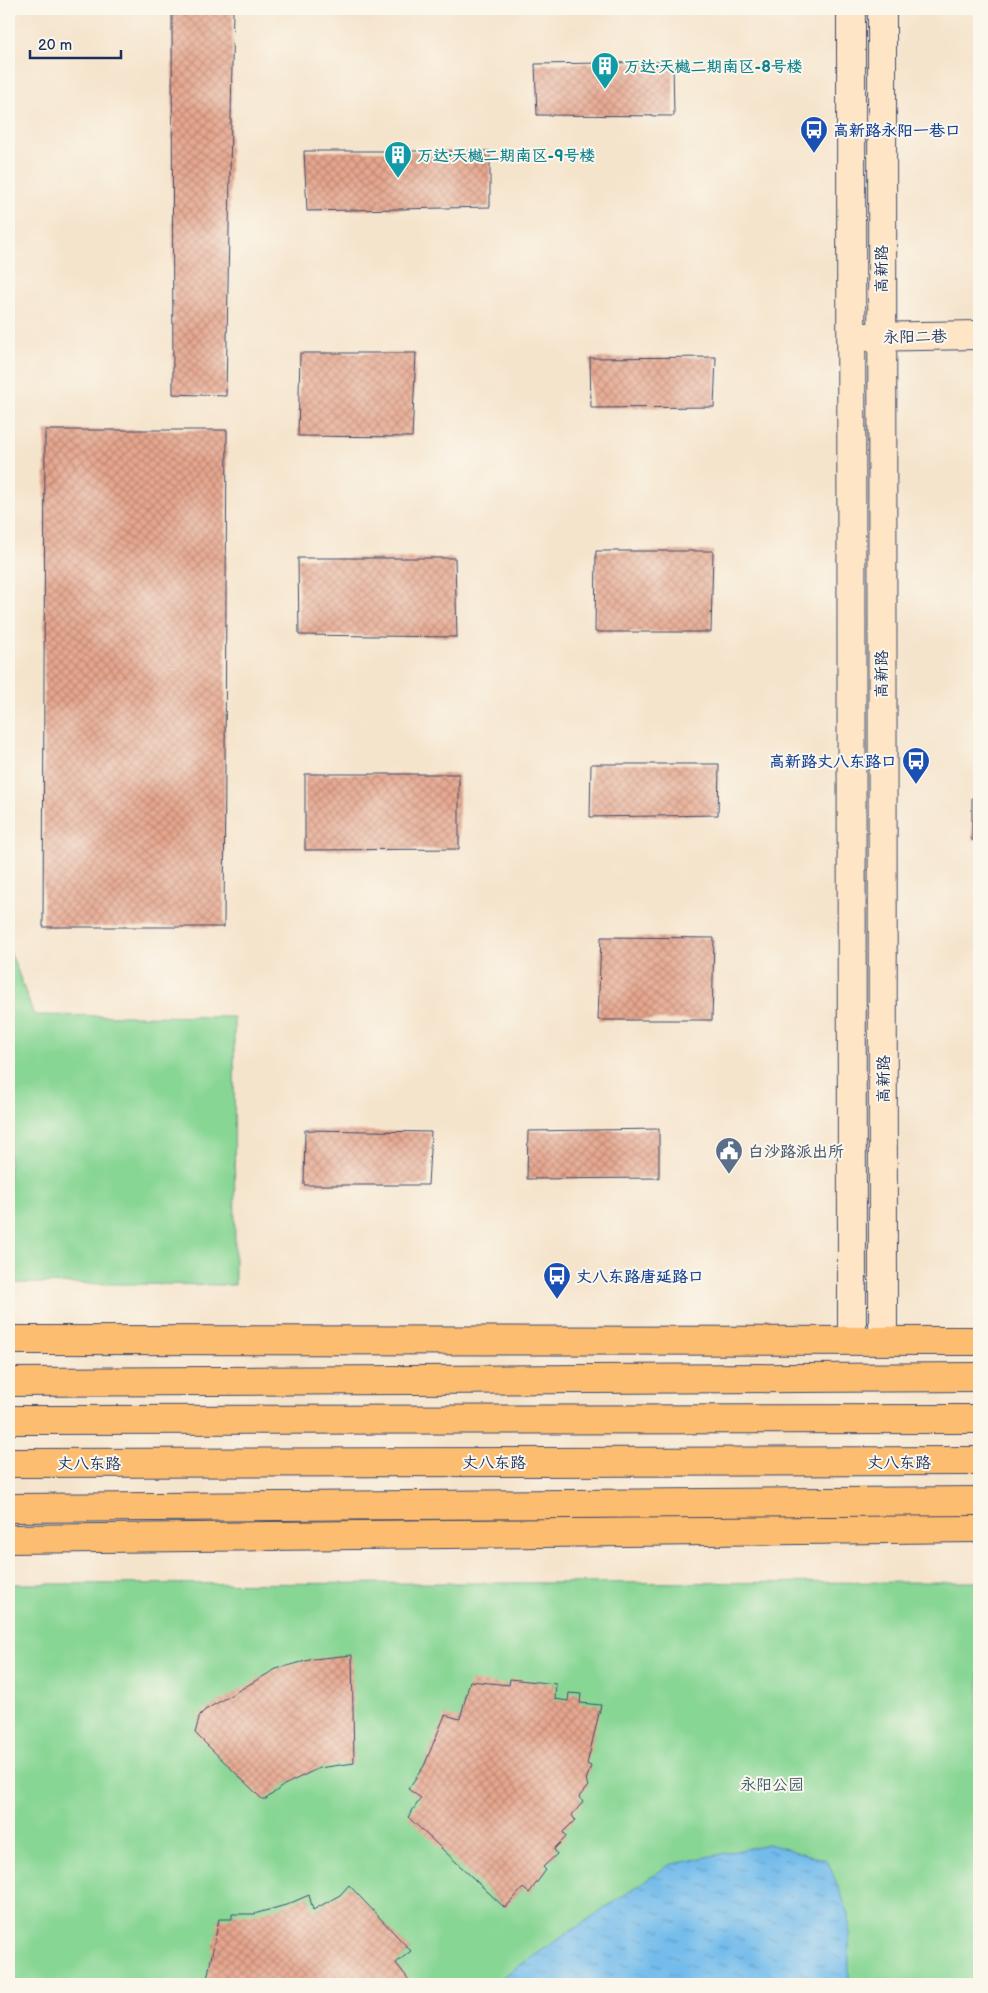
<svg xmlns="http://www.w3.org/2000/svg" width="988" height="1993" font-family="'Balsamiq Sans','LXGW WenKai TC',sans-serif">
  <style>
    .park { fill: #88d694; stroke: #528279 }
    .water { fill: url(#water-ripples); stroke: #4675a4 }
    .building { fill: url(#building-cross-hatch) }
    .lines { fill: none; stroke-linecap: round; stroke-linejoin: round }
    .secondary-casing { stroke: #3c4a6e; stroke-width: 30 }
    .primary-casing { stroke: #3c4a6e; stroke-width: 30 }
    .secondary { stroke: #fee5c5; stroke-width: 28 }
    .primary { stroke: #fcbd6f; stroke-width: 28 }
    .primary-bridge-casing { stroke: #3c4a6e; stroke-width: 30; stroke-linecap: butt }
    .primary-bridge { stroke: #fcbd6f; stroke-width: 28 }
    .labels { text-anchor: middle; stroke-width: 4; stroke-linejoin: round; paint-order: stroke }
    .culture-label { font-size: 16px; font-weight: bold; fill: #0d838f; stroke: #fbf7ec; text-anchor: start }
    .transit-label { font-size: 16px; font-weight: bold; fill: #164399; stroke: #fbf7ec; text-anchor: start }
    .street-label { font-size: 16px; fill: #1b2f5e; stroke: #fbf7ec }
    .service-label { font-size: 16px; font-weight: bold; fill: #4e5e75; stroke: #fbf7ec; text-anchor: start }
    .park-label { font-size: 16px; fill: #36596c; stroke: #fbf7ec }
  </style>
  <defs>
    <pattern id="water-ripples" width="26" height="14" patternUnits="userSpaceOnUse" patternTransform="scale(1.25)"><rect width="26" height="14" fill="#72bbeb"/><path d="M2 4q2-2 4 0t4 0M15 11q2-2 4 0t4 0" fill="none" stroke="#5d98c2"/></pattern>
    <pattern id="building-cross-hatch" width="8" height="8" patternUnits="userSpaceOnUse" patternTransform="scale(1.25)"><rect width="8" height="8" fill="#e7a68d"/><path d="M0 0l8 8M0 8l8-8" fill="none" stroke="#ba8876"/></pattern>
  </defs>
  <rect width="100%" height="100%" fill="#fbf7ec"/>
  <filter id="ink" filterUnits="userSpaceOnUse"><feTurbulence type="fractalNoise" baseFrequency=".02" numOctaves="2"/><feDisplacementMap in="SourceGraphic" scale="10" xChannelSelector="R" yChannelSelector="G"/><feConvolveMatrix kernelMatrix="1 2 1 2 8 2 1 2 1" color-interpolation-filters="sRGB"/></filter>
  <filter id="wash" filterUnits="userSpaceOnUse"><feTurbulence type="fractalNoise" baseFrequency=".0096" numOctaves="4" result="noise"/><feDisplacementMap in="SourceGraphic" scale="20" xChannelSelector="R" yChannelSelector="G"/><feGaussianBlur stdDeviation="1.12" result="paint"/><feColorMatrix in="noise" values="0 0 0 0 0 0 0 0 0 0 0 0 0 0 0 0 0 1.4 0 .05"/><feComposite in="paint" operator="in"/></filter>
  <g filter="url(#wash)">
    <rect width="100%" height="100%" fill="#f5e4cc"/>
    <g class="park">
      <polygon points="9,948 34,1015 234,1017 235,1285 9,1283"/>
      <polygon points="979,1582 979,1984 9,1984 9,1584"/>
    </g>
    <polygon class="water" points="768,1844 827,1860 849,1914 849,1984 492,1984 669,1865"/>
    <g id="blocks">
      <g class="building">
        <polygon points="172,9 233,9 226,396 173,394"/>
        <polygon points="673,62 674,116 537,115 535,64"/>
        <polygon points="304,151 490,151 490,207 307,211"/>
        <polygon points="300,353 416,353 412,437 298,436"/>
        <polygon points="716,357 714,407 591,408 590,358"/>
        <polygon points="45,430 227,430 224,927 43,927"/>
        <polygon points="596,551 713,551 711,632 595,632"/>
        <polygon points="298,558 455,558 457,637 299,635"/>
        <polygon points="591,764 719,764 718,815 590,817"/>
        <polygon points="305,774 459,774 459,849 305,850"/>
        <rect x="972" y="798" width="7" height="42"/>
        <polygon points="601,937 714,938 712,1020 598,1020"/>
        <polygon points="659,1129 659,1178 527,1179 528,1131"/>
        <polygon points="305,1130 431,1132 428,1185 304,1185"/>
        <polygon points="352,1655 354,1763 319,1768 284,1785 266,1799 262,1799 195,1733 200,1715 205,1710 276,1669 313,1659"/>
        <polygon points="510,1679 556,1684 555,1699 568,1701 569,1693 581,1694 580,1703 601,1705 587,1764 591,1766 586,1780 588,1786 579,1797 583,1802 572,1815 575,1820 563,1832 566,1837 554,1849 557,1854 543,1867 546,1870 529,1893 523,1888 505,1908 408,1817 421,1798 408,1789 424,1766 445,1715 460,1719 470,1681 509,1685"/>
        <polygon points="349,1885 411,1951 396,1963 412,1984 206,1984 219,1919 232,1919 232,1914 254,1914 286,1905 309,1895 313,1910 340,1895"/>
      </g>
    </g>
  </g>
  <g filter="url(#ink)">
    <use href="#blocks" fill-opacity="0" stroke="#3c4a6e" stroke-width="1"/>
    <g class="lines">
      <defs>
        <g id="secondary">
          <polyline points="851,9 852,1340"/>
          <polyline points="882,9 883,1340"/>
          <polyline points="863,337 979,335"/>
        </g>
        <g id="primary">
          <polyline points="9,1340 979,1341"/>
          <polyline points="9,1539 979,1528"/>
        </g>
      </defs>
      <use href="#secondary" class="secondary-casing"/>
      <use href="#primary" class="primary-casing"/>
      <use href="#secondary" class="secondary"/>
      <use href="#primary" class="primary"/>
      <defs>
        <g id="primary-bridge">
          <polyline points="9,1382 979,1377"/>
          <polyline points="9,1420 979,1419"/>
          <polyline points="9,1463 979,1461"/>
          <polyline points="9,1508 979,1501"/>
        </g>
      </defs>
      <use href="#primary-bridge" class="primary-bridge-casing"/>
      <use href="#primary-bridge" class="primary-bridge"/>
    </g>
  </g>
  <defs>
    <symbol id="building-pin" viewBox="-11 -11 22 30"><path d="M0 17L-7.5 6A9.5 9.5 0 1 1 7.5 6Z" fill="#0f9aa8" stroke="#fbf7ec"/><path d="M-4-6H4V6H1V3H-1V6H-4ZM-2.5-4.3h1.7v1.8h-1.7ZM.8-4.3h1.7v1.8H.8ZM-2.5-1h1.7V.8h-1.7ZM.8-1h1.7V.8H.8Z" fill="#fff"/></symbol>
    <symbol id="bus-pin" viewBox="-11 -11 22 30"><path d="M0 17L-7.5 6A9.5 9.5 0 1 1 7.5 6Z" fill="#1a4fb4" stroke="#fbf7ec"/><path d="M-5-6H5V4H4V6H2V4H-2V6H-4V4H-5ZM-3.5-4V0h7V-4ZM-3.5 1.2v1.5H-2V1.2ZM2 1.2v1.5H3.5V1.2Z" fill="#fff"/></symbol>
    <symbol id="civic-pin" viewBox="-11 -11 22 30"><path d="M0 17L-7.5 6A9.5 9.5 0 1 1 7.5 6Z" fill="#5c6f8a" stroke="#fbf7ec"/><path d="M-.6-6.5H3V-4.5H.6V-3L4-1V1h2V6H-6V1h2V-1L-.6-3ZM-1.2 2.5V6h2.4V2.5Z" fill="#fff"/></symbol>
  </defs>
  <g fill-rule="evenodd">
    <use href="#building-pin" x="589" y="50" width="32" height="43"/>
    <use href="#bus-pin" x="798" y="114" width="32" height="43"/>
    <use href="#building-pin" x="382" y="139" width="32" height="43"/>
    <use href="#bus-pin" x="900" y="745" width="32" height="43"/>
    <use href="#civic-pin" x="713" y="1135" width="32" height="43"/>
    <use href="#bus-pin" x="541" y="1260" width="32" height="43"/>
  </g>
  <g class="labels">
    <g class="culture-label">
      <text x="624" y="72">万达·天樾二期南区-8号楼</text>
      <text x="417" y="161">万达·天樾二期南区-9号楼</text>
    </g>
    <g class="transit-label">
      <text x="833" y="136">高新路永阳一巷口</text>
      <text x="897" y="767" text-anchor="end">高新路丈八东路口</text>
      <text x="576" y="1282">丈八东路唐延路口</text>
    </g>
    <g class="street-label">
      <text transform="translate(881 269) rotate(-90)" y="6">高新路</text>
      <text transform="translate(915 336) rotate(-1)" y="6">永阳二巷</text>
      <text transform="translate(881 674) rotate(-90)" y="6">高新路</text>
      <text transform="translate(883 1079) rotate(-90)" y="6">高新路</text>
      <text x="494" y="1468">丈八东路</text>
      <text x="899" y="1468">丈八东路</text>
      <text x="89" y="1469">丈八东路</text>
    </g>
    <g class="service-label">
      <text x="748" y="1157">白沙路派出所</text>
    </g>
    <g class="park-label">
      <text x="772" y="1790">永阳公园</text>
    </g>
  </g>
  <rect width="988" height="1993" fill="none" stroke="#fbf7ec" stroke-width="30"/>
  <path d="M30 50v8h91v-8" fill="none" stroke="#1b2f5e" stroke-width="2.5"/>
  <text x="38" y="50" font-size="15" fill="#1b2f5e" stroke="#fbf7ec" stroke-width="4" paint-order="stroke">20 m</text>
</svg>
